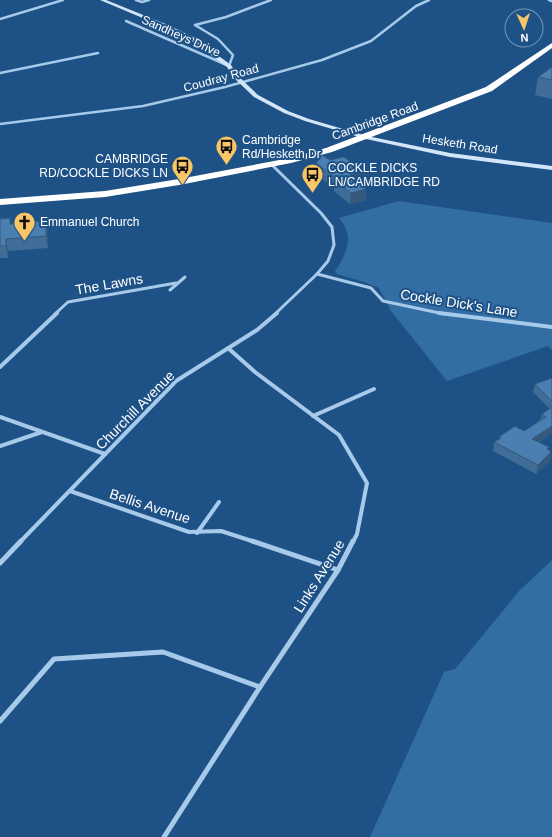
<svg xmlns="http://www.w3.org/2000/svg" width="552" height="837" font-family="Helvetica,sans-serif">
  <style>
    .green { fill: #326da4 }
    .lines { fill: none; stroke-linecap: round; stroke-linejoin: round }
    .street-far3 { stroke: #a7caea; stroke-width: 2.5 }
    .street-far2 { stroke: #a7caea; stroke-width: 3 }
    .street-far1 { stroke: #a7caea; stroke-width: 4 }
    .street { stroke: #a7caea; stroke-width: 5 }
    .secondary { fill: #d3e5f8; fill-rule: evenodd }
    .highway { fill: #fff; fill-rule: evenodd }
    .wall { fill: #406d98 }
    .shaded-wall { fill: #34597c }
    .building { fill: #4b7fb1; stroke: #34597c }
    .labels { text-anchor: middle; stroke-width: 4; stroke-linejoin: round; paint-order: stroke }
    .far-street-label { font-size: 12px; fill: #fff; stroke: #1e5286 }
    .far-poi-label { font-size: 12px; fill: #fff; stroke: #1e5286; text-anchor: start }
    .street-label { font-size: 14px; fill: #fff; stroke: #1e5286 }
  </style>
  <rect width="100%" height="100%" fill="#1e5286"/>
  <g class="green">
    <path d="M 399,201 L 552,223 L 552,350 L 548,346 L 447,381 L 391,311 L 379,288 L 364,282 L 337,274 L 335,271 C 347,254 355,236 339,218 Z"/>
    <polygon points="552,560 552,837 370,837 444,672 455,669 520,590"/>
  </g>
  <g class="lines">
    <g class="street-far3">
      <polyline points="136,0 142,2 149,0"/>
      <polyline points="549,0 552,1"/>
      <polyline points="0,19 63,0"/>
      <polyline points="126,21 229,66 233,55 218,39 195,25"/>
      <polyline points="195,25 226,17 271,0"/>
      <polyline points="0,73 98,53"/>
      <polyline points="0,124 143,106 225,87 322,60 371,41 416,6 429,0"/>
    </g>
    <g class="street-far2">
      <polyline points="271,164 321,213 332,227 334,245 328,261 317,274 275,314"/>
      <polyline points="317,274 371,288 383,301 444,314"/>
      <polyline points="170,290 185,277"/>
      <polyline points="55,314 68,302 176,283"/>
    </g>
    <g class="street-far1">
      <polyline points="439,313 552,327"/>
      <polyline points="228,348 255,372 339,435 367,483 357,534 353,542"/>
      <polyline points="0,367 57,313"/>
      <polyline points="313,416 374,389"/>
      <polyline points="0,417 105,454"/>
      <polyline points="0,446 42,432"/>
      <polyline points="70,491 189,532 221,531 255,542"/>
      <polyline points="197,533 219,502"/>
      <polyline points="20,542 176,381 257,330 277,313"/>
    </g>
    <g class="street">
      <polyline points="252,541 338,570"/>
      <polyline points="0,563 21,541"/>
      <polyline points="0,721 54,659 163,652 260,687"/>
      <polyline points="164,837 260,687 338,570 353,541"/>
    </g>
    <polygon class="secondary" points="100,0 106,0 168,25 193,37 231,65 238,76 258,95 288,111 309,119 367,136 450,153 552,166 552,170 450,157 366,139 305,121 284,113 254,97 234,78 227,67 189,39 164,27"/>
    <polygon class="highway" points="552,43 552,48 492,91 332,152 291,163 179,185 105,197 0,205 0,199 105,191 179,179 290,158 326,148 486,87"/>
  </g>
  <g class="wall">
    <polygon points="552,67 552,99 535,95 538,77"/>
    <polygon points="330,160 356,169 366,200 350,204 334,191 334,188 316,174 316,163"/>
    <polygon points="10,218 11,224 46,221 48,233 48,248 8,251 8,258 0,258 0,219"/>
    <polygon points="552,378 552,433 538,443 549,447 548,450 551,452 550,461 536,474 493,451 494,442 499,439 499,437 524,431 540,420 542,414 550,409 533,392 535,384"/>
  </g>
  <g class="shaded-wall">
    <polygon points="356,166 356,174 361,172 361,184 350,175 353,167"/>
    <polygon points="366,189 366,200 350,204 351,193"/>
    <polygon points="46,221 48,233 48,248 46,236"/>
    <polygon points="6,239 8,251 8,258 6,246"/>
    <polygon points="552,426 552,433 530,448 532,439"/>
    <polygon points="549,447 547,456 551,452 550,461 536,474 538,465 547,449"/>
  </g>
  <g class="building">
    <polygon points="552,67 552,80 538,77"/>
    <polygon points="322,155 330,160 344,157 356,166 353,167 361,172 350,175 366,189 351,193 334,180 337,179 316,163"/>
    <polygon points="10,218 10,224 46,221 46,236 6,239 6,246 0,246 0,219"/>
    <polygon points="552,378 552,401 535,384"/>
    <polygon points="552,407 552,426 532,439 549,447 547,449 551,452 538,465 494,442 501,438 499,437 515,426 524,431 546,417 542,414"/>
  </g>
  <defs>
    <symbol id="bus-pin" viewBox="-11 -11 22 30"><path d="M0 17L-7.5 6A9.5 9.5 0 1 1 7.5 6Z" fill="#f9c667" stroke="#1e5286"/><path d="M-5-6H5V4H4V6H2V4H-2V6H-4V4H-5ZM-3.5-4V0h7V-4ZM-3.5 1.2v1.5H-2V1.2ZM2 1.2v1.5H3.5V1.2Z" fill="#111"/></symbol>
    <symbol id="church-pin" viewBox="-11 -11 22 30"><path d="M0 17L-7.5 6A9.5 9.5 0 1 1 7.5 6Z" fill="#f9c667" stroke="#1e5286"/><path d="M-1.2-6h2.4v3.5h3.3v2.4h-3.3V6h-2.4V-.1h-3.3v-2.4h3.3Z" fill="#111"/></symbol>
  </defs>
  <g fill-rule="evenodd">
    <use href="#bus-pin" x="214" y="134" width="25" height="34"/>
    <use href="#bus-pin" x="170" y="154" width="25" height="34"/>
    <use href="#bus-pin" x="300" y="162" width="25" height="34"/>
    <use href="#church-pin" x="12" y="210" width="25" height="34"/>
  </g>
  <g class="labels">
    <g class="far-street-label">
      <text transform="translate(181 36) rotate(24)" y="4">Sandheys Drive</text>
      <text transform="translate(221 78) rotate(-15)" y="4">Coudray Road</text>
      <text transform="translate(375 121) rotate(-20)" y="4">Cambridge Road</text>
      <text transform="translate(460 144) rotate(9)" y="4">Hesketh Road</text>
    </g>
    <g class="far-poi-label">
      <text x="242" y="144">Cambridge<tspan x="242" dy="14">Rd/Hesketh Dr</tspan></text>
      <text x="168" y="163" text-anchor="end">CAMBRIDGE<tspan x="168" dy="14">RD/COCKLE DICKS LN</tspan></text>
      <text x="328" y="172">COCKLE DICKS<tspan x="328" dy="14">LN/CAMBRIDGE RD</tspan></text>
      <text x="40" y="226">Emmanuel Church</text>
    </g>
    <g class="street-label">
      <text transform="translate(109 284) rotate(-10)" y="5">The Lawns</text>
      <text transform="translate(459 303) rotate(9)" y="5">Cockle Dick's Lane</text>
      <text transform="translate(135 410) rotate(-45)" y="5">Churchill Avenue</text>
      <text transform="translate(150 506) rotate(18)" y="5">Bellis Avenue</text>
      <text transform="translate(319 576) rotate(-58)" y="5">Links Avenue</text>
    </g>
  </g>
  <g transform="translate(524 28) rotate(177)"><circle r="19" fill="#1e5286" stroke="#7897b6"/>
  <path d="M0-3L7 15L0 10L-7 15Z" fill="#f9c667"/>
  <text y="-6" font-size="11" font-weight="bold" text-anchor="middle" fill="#ffffff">N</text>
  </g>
</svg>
